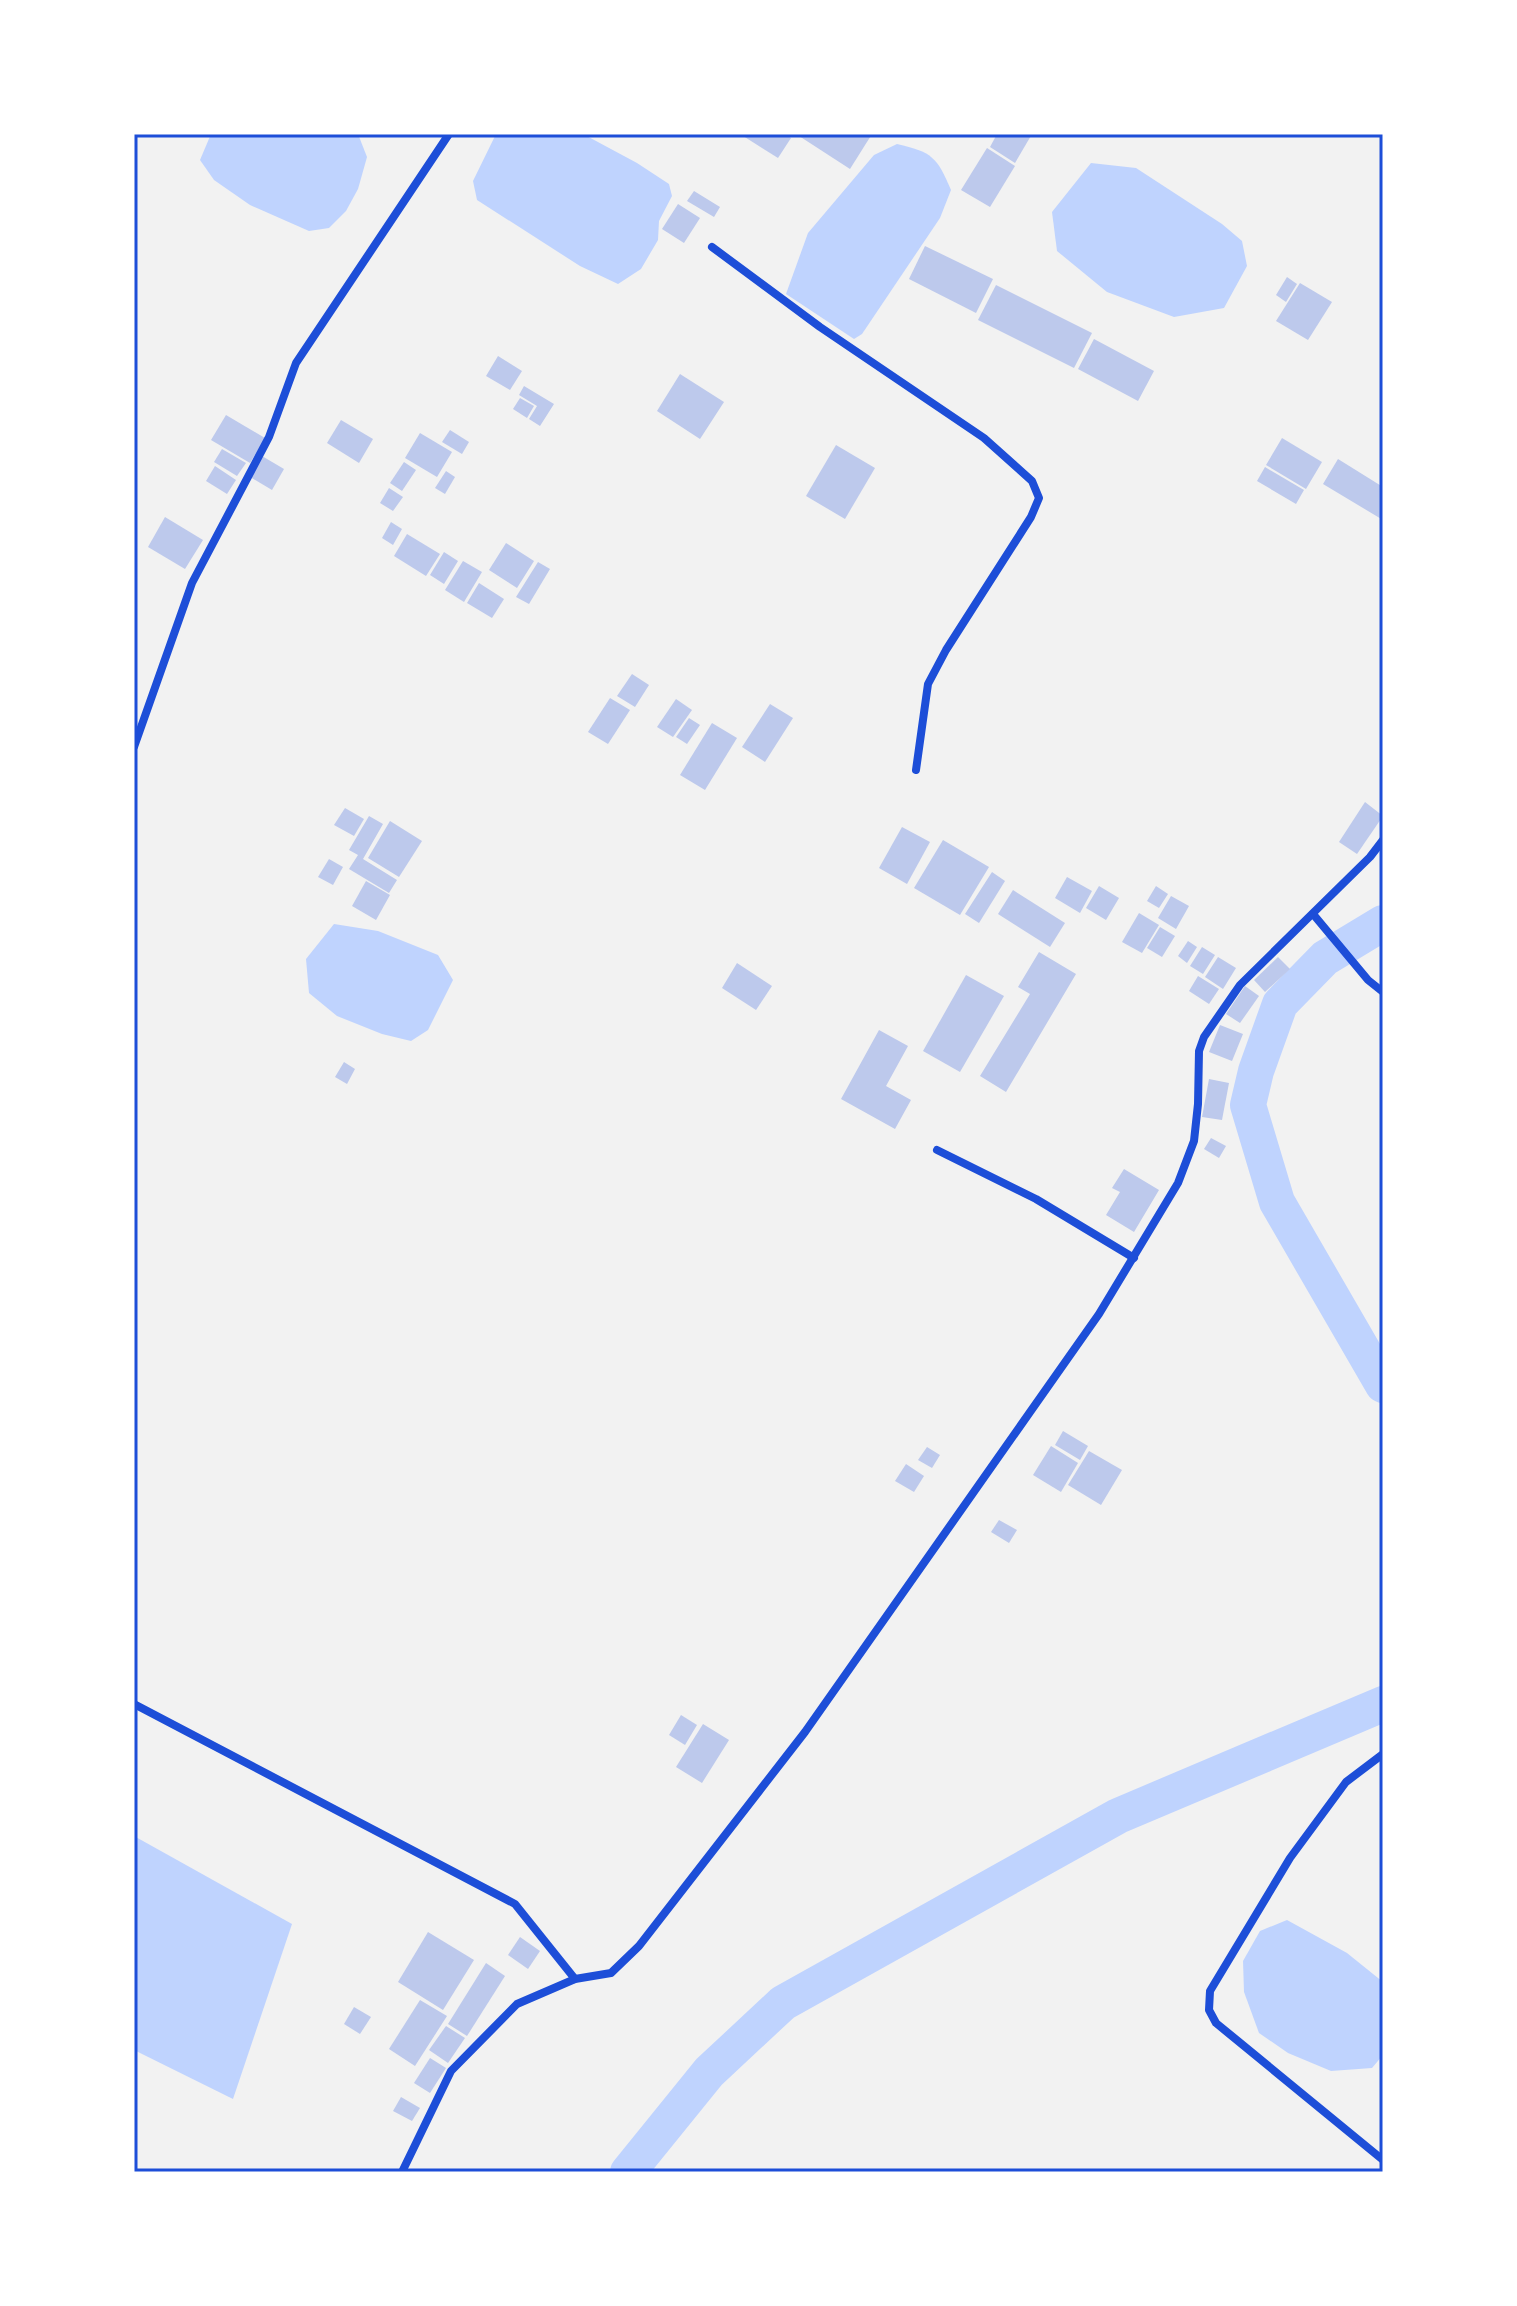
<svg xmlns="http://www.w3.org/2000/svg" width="1517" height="2306" font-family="'PT Serif',serif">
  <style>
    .water { fill: #bfd3fe }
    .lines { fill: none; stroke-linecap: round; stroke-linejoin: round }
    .river { stroke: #bfd3fe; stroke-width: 36 }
    .building { fill: #bdc9ec }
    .minor { stroke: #1d4ed8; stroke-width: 8 }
    .neatline { fill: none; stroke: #1d4ed8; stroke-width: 3 }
  </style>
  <rect width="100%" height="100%" fill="#f2f2f2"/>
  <g class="water">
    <polygon points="211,134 358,134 367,157 358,189 346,211 329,228 309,231 250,205 214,180 200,160"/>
    <polygon points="496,134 583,134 637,163 669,184 672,196 659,221 658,240 641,269 618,284 580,266 477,200 473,181"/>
    <path d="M 897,144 C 932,152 937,157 951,190 L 940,218 L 862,334 L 854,339 L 786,294 L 808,233 L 874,155 Z"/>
    <polygon points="1091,163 1136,168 1222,224 1242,241 1247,266 1224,308 1174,317 1107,292 1057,251 1052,212"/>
    <polygon points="334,924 378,931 438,955 453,980 428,1030 411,1041 382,1034 337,1016 309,993 306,959"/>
    <polygon points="134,1836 292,1924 233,2099 134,2050"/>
    <polygon points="1287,1920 1347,1953 1383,1982 1383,2055 1372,2068 1331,2071 1288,2053 1259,2033 1244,1992 1243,1961 1260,1931"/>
  </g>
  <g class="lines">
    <g class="river">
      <polyline points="1383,923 1325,958 1280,1004 1256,1071 1248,1105 1277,1202 1383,1385"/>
      <polyline points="628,2172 709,2072 783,2003 1118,1816 1383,1704"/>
    </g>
  </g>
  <g class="building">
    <polygon points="740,134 785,134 791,138 778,158"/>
    <polygon points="796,134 872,134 850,169"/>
    <polygon points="997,134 1032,134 1015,163 990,147"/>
    <polygon points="987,148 1015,166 990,207 961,190"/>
    <polygon points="694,191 720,207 714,217 687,201"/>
    <polygon points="678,204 700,218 684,243 662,229"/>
    <polygon points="925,246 993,279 976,313 909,279"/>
    <polygon points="1287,277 1297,284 1286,302 1276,295"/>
    <polygon points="1300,283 1332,302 1308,340 1276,321"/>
    <polygon points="996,285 1092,333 1074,368 978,320"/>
    <polygon points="1094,339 1154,371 1138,401 1078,369"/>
    <polygon points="498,356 522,371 510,390 486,376"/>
    <polygon points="680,374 724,402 700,439 657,411"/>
    <polygon points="524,386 554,404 540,426 529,419 537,406 519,395"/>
    <polygon points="520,398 534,406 527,418 513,409"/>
    <polygon points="226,415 265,438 250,463 211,440"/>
    <polygon points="341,420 373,439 359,463 327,443"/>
    <polygon points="450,430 469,442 462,454 442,442"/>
    <polygon points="420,433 452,452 437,477 405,458"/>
    <polygon points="1282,438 1322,462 1306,489 1266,465"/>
    <polygon points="836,445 875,468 845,519 806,496"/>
    <polygon points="222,449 246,463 237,476 214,462"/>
    <polygon points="262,456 284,469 272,490 250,477"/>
    <polygon points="1338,459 1383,487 1383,520 1323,484"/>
    <polygon points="404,462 416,470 402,491 390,483"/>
    <polygon points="215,466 236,480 227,494 206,481"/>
    <polygon points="1265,467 1304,490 1296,504 1257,481"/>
    <polygon points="446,471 455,477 445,494 435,488"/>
    <polygon points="389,488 403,497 393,511 380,503"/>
    <polygon points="165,517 203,540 185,569 148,547"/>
    <polygon points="391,522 402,529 393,545 382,538"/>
    <polygon points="407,534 440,554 426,576 394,556"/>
    <polygon points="506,543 534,561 517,588 489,570"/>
    <polygon points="444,552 458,561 444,584 430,575"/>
    <polygon points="463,561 482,572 464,602 445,590"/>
    <polygon points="538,562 550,569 529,604 516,597"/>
    <polygon points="479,583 504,599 492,618 467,603"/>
    <polygon points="632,674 649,685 635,707 617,696"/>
    <polygon points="610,698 630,710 608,744 588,732"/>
    <polygon points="676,699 692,710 673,737 657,727"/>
    <polygon points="770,704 793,718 765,762 742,747"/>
    <polygon points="689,718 700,725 687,744 676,737"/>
    <polygon points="712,723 737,738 705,790 680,775"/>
    <polygon points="1365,802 1383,816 1357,854 1339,842"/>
    <polygon points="345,808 364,819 354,836 334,825"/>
    <polygon points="369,816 383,824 363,859 397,880 389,893 349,869 358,855 349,850"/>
    <polygon points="390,821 422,841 399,877 368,858"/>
    <polygon points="902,827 930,842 907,884 879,868"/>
    <polygon points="943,840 989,867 960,915 914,888"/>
    <polygon points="329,859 343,867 333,885 318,877"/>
    <polygon points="992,872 1005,881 979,923 965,914"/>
    <polygon points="1067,877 1092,891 1080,913 1055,898"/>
    <polygon points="366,881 390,895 376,920 352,906"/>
    <polygon points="1099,886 1119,898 1106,920 1086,908"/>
    <polygon points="1156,886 1168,894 1159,908 1147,901"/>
    <polygon points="1013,890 1065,923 1050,947 998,914"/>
    <polygon points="1171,896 1189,906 1176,929 1158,918"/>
    <polygon points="1139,913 1159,925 1142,953 1122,942"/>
    <polygon points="1160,927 1175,936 1162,957 1147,948"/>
    <polygon points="1188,941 1197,947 1187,963 1178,956"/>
    <polygon points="1202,947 1215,955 1203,974 1190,966"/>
    <polygon points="1039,952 1076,974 1006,1092 980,1076 1030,994 1018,987"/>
    <polygon points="1218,957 1236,968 1223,989 1205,977"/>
    <polygon points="1278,957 1290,969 1265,992 1254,980"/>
    <polygon points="737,963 772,986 756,1010 722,988"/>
    <polygon points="966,975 1004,996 960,1072 923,1051"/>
    <polygon points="1198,976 1219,989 1209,1004 1189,991"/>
    <polygon points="1245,986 1259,996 1240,1023 1226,1014"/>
    <polygon points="1220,1025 1243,1034 1232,1061 1209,1052"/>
    <polygon points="879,1030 908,1046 886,1086 911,1100 895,1129 841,1099"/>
    <polygon points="344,1062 355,1069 347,1084 335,1077"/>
    <polygon points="1209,1079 1229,1083 1222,1120 1202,1117"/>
    <polygon points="1211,1138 1226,1146 1219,1158 1204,1149"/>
    <polygon points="1124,1169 1159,1190 1134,1232 1106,1215 1120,1192 1112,1188"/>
    <polygon points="1063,1431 1088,1446 1080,1460 1055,1445"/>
    <polygon points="1051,1446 1078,1463 1061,1492 1033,1475"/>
    <polygon points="927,1447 940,1455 932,1468 918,1460"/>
    <polygon points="1089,1451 1122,1470 1101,1505 1068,1485"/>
    <polygon points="906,1464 924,1476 914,1492 895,1481"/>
    <polygon points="999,1520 1017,1530 1009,1543 991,1532"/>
    <polygon points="681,1715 697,1725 685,1745 669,1735"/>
    <polygon points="703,1724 729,1740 702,1783 676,1767"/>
    <polygon points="428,1932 474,1960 443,2010 398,1982"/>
    <polygon points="520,1937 540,1951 528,1969 508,1955"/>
    <polygon points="486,1963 505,1976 467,2036 448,2024"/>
    <polygon points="420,2000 447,2016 415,2066 389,2049"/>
    <polygon points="354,2007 371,2017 360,2034 344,2024"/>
    <polygon points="446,2026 465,2038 448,2063 429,2050"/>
    <polygon points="430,2058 446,2068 430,2093 414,2083"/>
    <polygon points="401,2097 420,2108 412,2121 393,2111"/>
  </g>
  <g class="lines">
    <g class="minor">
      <polyline points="712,247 820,327 984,438 1032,481 1039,498 1031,517 946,650 928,684 916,770"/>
      <polyline points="134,747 192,583 269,437 296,363 449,134"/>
      <polyline points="1313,914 1368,980 1383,992"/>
      <polyline points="937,1150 1036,1199 1134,1258"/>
      <polyline points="134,1704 515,1904 575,1979"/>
      <polyline points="1383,1754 1346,1782 1290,1858 1210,1991 1209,2010 1216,2023 1383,2160"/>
      <polyline points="402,2172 451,2071 517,2004 575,1979 611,1973 639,1946 805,1732 1099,1314 1178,1183 1194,1141 1198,1104 1199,1051 1204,1037 1240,985 1370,857 1383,840"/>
    </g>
  </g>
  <rect width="1517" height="2306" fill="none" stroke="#ffffff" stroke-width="272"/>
  <rect x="136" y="136" width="1245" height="2034" class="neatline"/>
</svg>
